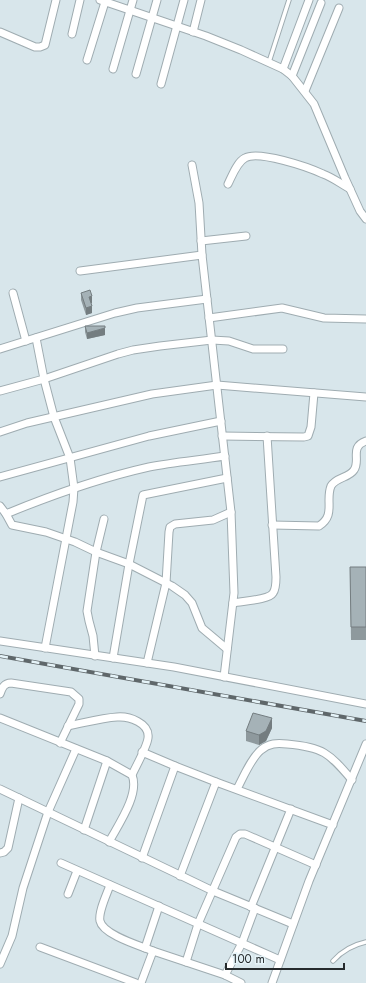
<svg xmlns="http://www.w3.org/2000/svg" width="366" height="983" font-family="Jost,sans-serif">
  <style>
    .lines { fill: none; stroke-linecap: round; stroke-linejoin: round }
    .service-casing { stroke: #9facb1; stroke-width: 5.5 }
    .minor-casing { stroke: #9facb1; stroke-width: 9 }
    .service { stroke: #fff; stroke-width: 3.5 }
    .minor { stroke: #fff; stroke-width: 7 }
    .rail-casing { stroke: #5f676a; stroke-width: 4 }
    .rail { stroke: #e5f3f8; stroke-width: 2.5; stroke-dasharray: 8; stroke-linecap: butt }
    .wall { fill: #8e999d }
    .shaded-wall { fill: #747d80 }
    .building { fill: #a5b2b7; stroke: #747d80 }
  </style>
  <rect width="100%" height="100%" fill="#d8e6eb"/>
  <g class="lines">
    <defs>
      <g id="service">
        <polyline points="269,62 289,0"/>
        <path d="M 333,961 C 342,951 352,945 366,942"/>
      </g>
      <g id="minor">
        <polyline points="100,0 206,36 241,50 283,69 292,76 314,104 345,178 360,211 366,219"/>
        <polyline points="0,32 35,47 40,47 45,45 56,0"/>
        <polyline points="193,32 201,0"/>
        <polyline points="72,34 80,0"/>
        <polyline points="87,60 105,2"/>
        <polyline points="113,69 133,0"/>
        <polyline points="283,69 309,0"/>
        <polyline points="136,74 157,0"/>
        <polyline points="292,76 321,3"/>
        <polyline points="161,84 184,0"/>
        <polyline points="305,91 339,8"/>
        <polyline points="192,165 199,203 202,255"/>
        <path d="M 228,184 C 232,176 237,162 245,158 C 258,150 308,167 323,174 C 332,177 341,184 350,189"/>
        <polyline points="201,241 246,236"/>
        <polyline points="80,271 202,255 231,512 234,593 224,677"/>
        <polyline points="13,293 26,341"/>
        <polyline points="209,318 282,308 324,318 366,319"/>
        <polyline points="36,338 44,379 54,417 70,458 74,488 73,502 45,648"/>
        <polyline points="0,349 115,313 137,308 207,299"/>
        <polyline points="0,391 44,379 118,354 133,350 160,346 212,340 229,341 253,349 283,349"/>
        <polyline points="0,432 27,423 152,394 217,385 366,397"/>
        <polyline points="222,436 304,437 308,436 311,427 314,393"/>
        <polyline points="0,477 149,436 221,421"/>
        <path d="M 0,506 L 6,514 C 52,495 100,478 149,467 C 174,462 200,460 225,456"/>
        <polyline points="6,514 12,525 46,532 75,542 96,552 129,564 172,586 185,595 192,603 202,628 227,649"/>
        <path d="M 272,525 L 319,526 C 336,515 325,501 331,486 C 336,477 349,478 354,470 C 361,460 349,447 366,441"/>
        <path d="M 233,603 C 242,601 269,600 273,593 C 276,589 276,582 276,577 L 267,436"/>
        <polyline points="0,641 174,667 366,704"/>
        <polyline points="95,656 93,636 89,621 87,611 96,552 104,519"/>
        <polyline points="113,658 129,564 143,495 227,478"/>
        <polyline points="147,663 166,583 169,532 170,527 175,524 213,520 231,512"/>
        <path d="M 0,694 C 2,688 4,683 11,683 L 71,692 L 79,699 L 79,704 L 60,743"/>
        <path d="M 0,718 L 107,761 L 132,775 C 140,794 118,825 109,842"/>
        <path d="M 68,726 C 84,723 101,718 117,717 C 129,716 150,723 148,738 C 147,747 136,766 132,775"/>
        <polyline points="142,752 175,766"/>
        <polyline points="0,789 213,891 293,924"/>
        <path d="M 237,789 C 243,778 251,758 261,750 C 269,743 277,743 287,744 C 323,747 329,753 352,780"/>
        <polyline points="84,830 107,761"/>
        <polyline points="0,853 4,852 8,848 19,798"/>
        <polyline points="142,858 175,766 216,782"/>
        <polyline points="61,863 280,960"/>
        <polyline points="180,876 216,782 333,825"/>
        <path d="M 110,885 C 107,894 98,912 100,921 C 103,935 141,946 153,951"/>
        <polyline points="68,894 77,871"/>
        <polyline points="251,907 291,809"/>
        <polyline points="40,947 136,983"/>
        <polyline points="145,948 159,906"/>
        <polyline points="186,962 198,924 236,837 240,834 245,834 316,865"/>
        <polyline points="0,964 12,936 23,888 48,812 76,749"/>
        <polyline points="225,975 242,943 255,908"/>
        <polyline points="141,983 153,951 225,975 241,983"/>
        <polyline points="272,983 309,881 366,744"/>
      </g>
    </defs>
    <use href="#service" class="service-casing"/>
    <use href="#minor" class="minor-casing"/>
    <use href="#service" class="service"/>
    <use href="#minor" class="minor"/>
    <defs>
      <polyline id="rail" points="0,656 366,721"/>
    </defs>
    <use href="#rail" class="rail-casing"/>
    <use href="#rail" class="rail"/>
  </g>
  <g class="wall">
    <polygon points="81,293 92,303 91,303 92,313 86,315 81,300"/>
    <polygon points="85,326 105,335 87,339 85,332"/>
    <polygon points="350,567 366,567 366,640 351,640"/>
    <polygon points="272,728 266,741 259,745 246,741 246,731"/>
  </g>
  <g class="shaded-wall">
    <polygon points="92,296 92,303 89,304 89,297"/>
    <polygon points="92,306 92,313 86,315 86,308"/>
    <polygon points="105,328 105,335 87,339 87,333"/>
    <polygon points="272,718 272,728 266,741 259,745 259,735"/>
  </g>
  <g class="building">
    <polygon points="90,290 92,296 89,297 92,306 86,308 81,293"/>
    <polygon points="85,326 105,326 105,328 87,333"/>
    <polygon points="350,567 366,567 366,627 351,627"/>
    <polygon points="253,713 272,718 266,731 259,735 246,731"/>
  </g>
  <path d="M226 963v6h118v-6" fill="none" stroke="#252a2c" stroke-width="2"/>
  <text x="232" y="963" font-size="12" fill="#252a2c" stroke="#e5f3f8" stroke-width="3" paint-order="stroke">100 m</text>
</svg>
